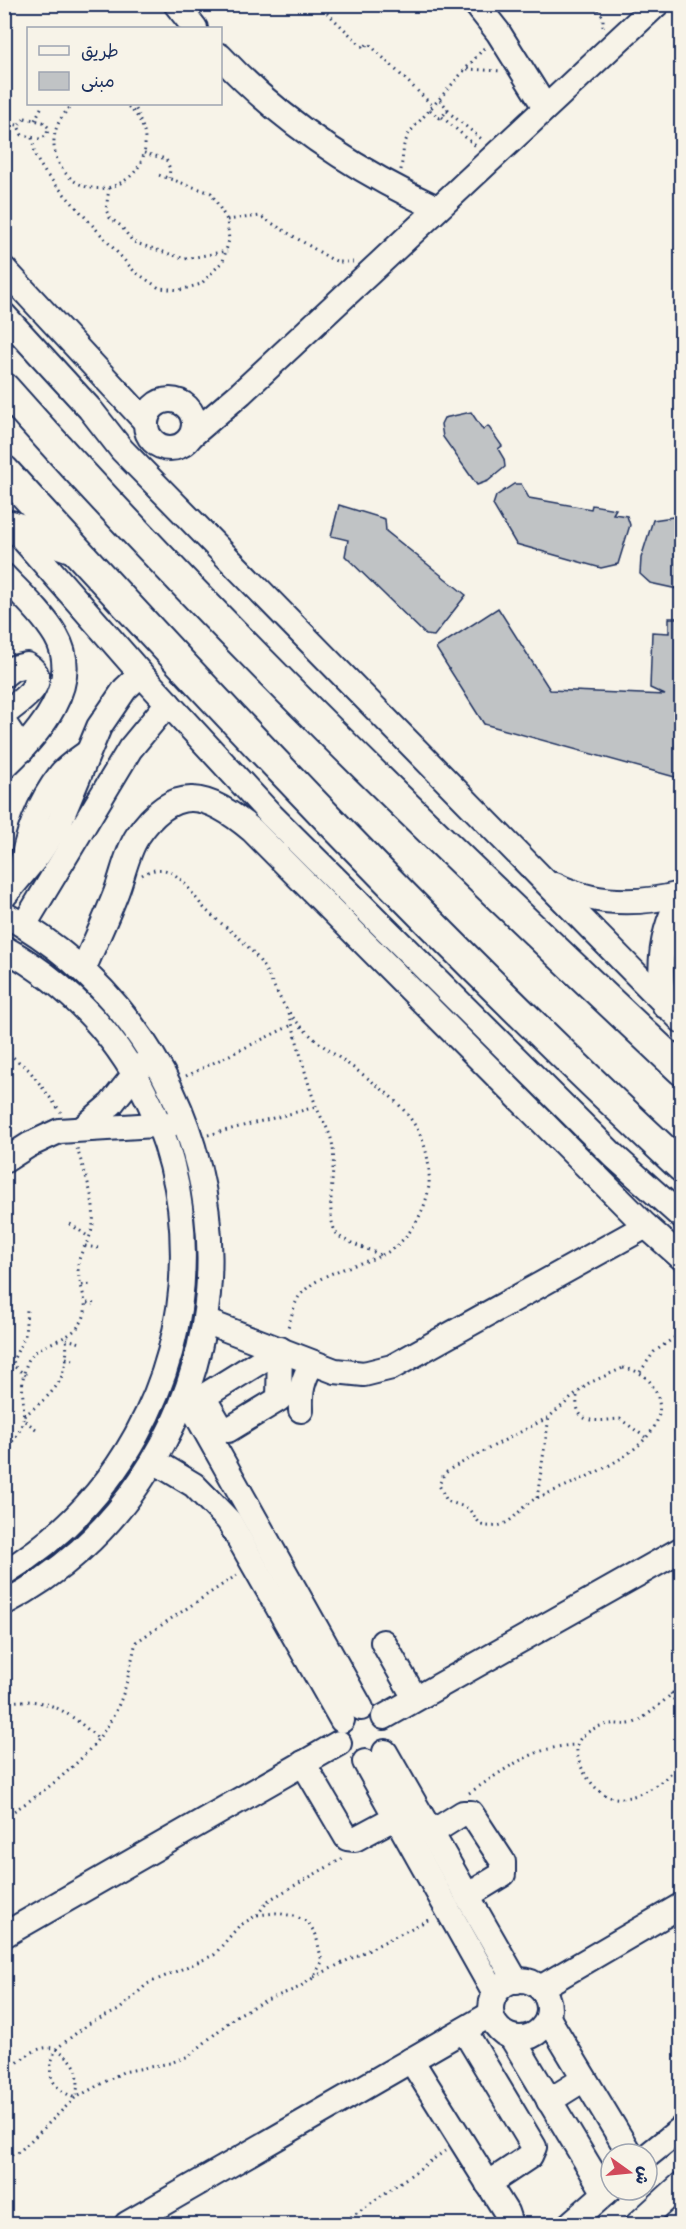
<svg xmlns="http://www.w3.org/2000/svg" width="686" height="2229" font-family="'Gochi Hand','Playpen Sans Arabic',sans-serif">
  <style>
    .building { fill: #c0c3c5; stroke: #1b2f5e; stroke-width: 1.5 }
    .lines { fill: none; stroke-linecap: round; stroke-linejoin: round }
    .minor-casing { stroke: #1b2f5e; stroke-width: 28 }
    .major-casing { stroke: #1b2f5e; stroke-width: 34 }
    .path { stroke: #1b2f5e; stroke-width: 3; stroke-dasharray: 1.5 4.5; stroke-linecap: butt }
    .minor { stroke: #f7f3e8; stroke-width: 24 }
    .major { stroke: #f7f3e8; stroke-width: 30 }
  </style>
  <rect width="100%" height="100%" fill="#f7f3e8"/>
  <filter id="ink" filterUnits="userSpaceOnUse"><feTurbulence type="fractalNoise" baseFrequency=".0167" numOctaves="2"/><feDisplacementMap in="SourceGraphic" scale="12" xChannelSelector="R" yChannelSelector="G"/><feConvolveMatrix kernelMatrix="1 2 1 2 8 2 1 2 1" color-interpolation-filters="sRGB"/></filter>
  <g filter="url(#ink)">
    <g class="building">
      <polygon points="471,412 483,430 488,426 502,446 498,449 504,459 505,467 488,481 477,485 443,437 441,424 444,418"/>
      <polygon points="514,484 521,484 529,498 591,509 592,505 616,509 613,514 627,516 630,525 618,564 601,568 516,544 493,505 496,496"/>
      <polygon points="339,505 385,519 386,531 466,595 434,636 426,635 345,556 348,540 331,536"/>
      <polygon points="673,517 682,519 682,590 650,583 640,574 641,558 653,520"/>
      <polygon points="498,608 550,690 665,695 650,688 652,632 669,633 669,618 682,618 682,779 484,724 436,648"/>
    </g>
    <g class="lines">
      <defs>
        <g id="minor">
          <polyline points="176,4 195,28"/>
          <polyline points="476,4 498,32 545,107"/>
          <path d="M 220,56 C 281,121 356,171 437,208"/>
          <polyline points="4,269 145,421"/>
          <polyline points="4,315 90,409 122,450 682,1021"/>
          <circle cx="170" cy="424" r="24"/>
          <polyline points="192,435 241,393 657,4"/>
          <polyline points="10,524 141,674 272,816 614,1156 682,1217"/>
          <path d="M 4,576 C 21,594 43,614 56,636 C 84,684 37,736 4,767"/>
          <path d="M 4,675 L 13,668 L 27,665 C 54,681 19,702 4,714"/>
          <polyline points="4,723 22,750"/>
          <path d="M 21,873 C 25,838 39,802 61,774 C 67,766 79,759 87,753"/>
          <path d="M 555,885 C 595,905 638,905 681,894"/>
          <polyline points="4,896 38,855 59,823 99,727 125,689 141,674"/>
          <path d="M 4,914 C 209,1027 272,1287 141,1480 C 107,1531 59,1575 4,1603"/>
          <polyline points="24,925 130,749 168,703"/>
          <path d="M 4,948 C 248,1085 237,1431 4,1573"/>
          <path d="M 83,970 C 94,944 106,919 116,893 C 123,875 127,852 137,837 C 174,782 208,793 252,830 L 646,1226 L 682,1258"/>
          <path d="M 665,1006 C 657,966 661,930 682,894"/>
          <polyline points="83,1128 111,1104 142,1065"/>
          <polyline points="4,1161 29,1145 59,1131 171,1124"/>
          <polyline points="205,1321 335,1371 364,1374 392,1367 646,1226"/>
          <polygon points="280,1349 279,1399 228,1430 222,1429 205,1400 206,1395"/>
          <polyline points="186,1396 361,1708"/>
          <path d="M 301,1410 C 300,1392 302,1380 312,1364"/>
          <polyline points="154,1461 194,1485 229,1521 342,1720"/>
          <polyline points="383,1642 415,1698"/>
          <polyline points="384,1717 682,1549"/>
          <polyline points="385,1752 516,1981"/>
          <polyline points="365,1762 495,1994"/>
          <polyline points="303,1763 347,1838 355,1839 396,1817"/>
          <polyline points="431,1833 463,1813 471,1813 503,1862 503,1874 467,1896"/>
          <polyline points="4,1935 339,1743"/>
          <circle cx="520" cy="2009" r="29"/>
          <polyline points="540,1988 682,1905"/>
          <polyline points="548,2018 630,2154"/>
          <polyline points="464,2030 534,2147 530,2156 488,2184"/>
          <polyline points="512,2038 605,2193"/>
          <polyline points="411,2060 506,2212 510,2224"/>
          <polyline points="549,2101 584,2079"/>
          <polyline points="647,2156 682,2128"/>
          <polyline points="127,2224 491,2014"/>
          <polyline points="570,2224 611,2188"/>
          <polyline points="638,2224 682,2184"/>
        </g>
        <g id="major">
          <path d="M 4,388 C 217,628 448,850 682,1070"/>
          <path d="M 4,471 C 222,711 444,946 682,1167"/>
          <polyline points="11,526 71,547"/>
        </g>
      </defs>
      <use href="#minor" class="minor-casing"/>
      <use href="#major" class="major-casing"/>
      <g class="path">
        <polyline points="325,4 322,8 364,48 368,43 433,106"/>
        <polyline points="595,4 603,17 603,27"/>
        <polyline points="467,69 501,71"/>
        <path d="M 74,104 C 24,145 77,214 127,179 C 137,172 144,160 145,147 C 146,128 140,116 125,104"/>
        <polyline points="133,104 139,115"/>
        <polyline points="430,110 439,118 442,117 448,109 440,100"/>
        <polyline points="447,111 484,141"/>
        <polyline points="442,117 477,147"/>
        <polygon points="25,118 43,122 48,127 47,135 40,139 22,135 18,126"/>
        <polyline points="35,120 43,104"/>
        <polyline points="4,122 17,125"/>
        <polyline points="32,138 36,158 46,174 134,271 159,288 180,290 201,284 223,261 229,240 227,220 211,193 156,174"/>
        <polyline points="144,153 166,159 170,169 169,178"/>
        <polyline points="401,170 404,145 409,133 485,47"/>
        <polyline points="109,188 106,210 110,218 121,226 133,242 185,259 227,251"/>
        <polyline points="227,220 260,216 331,259 339,262 353,262"/>
        <path d="M 142,875 C 150,870 160,868 168,871 C 185,878 194,898 206,910 C 224,927 244,939 259,960 C 270,976 277,995 288,1011 C 332,1072 434,1090 429,1184 C 427,1212 406,1245 380,1256 C 354,1267 323,1271 302,1293 C 294,1300 291,1320 287,1330"/>
        <path d="M 289,1013 C 298,1043 305,1076 316,1106 C 322,1121 331,1131 333,1148 C 336,1169 324,1218 337,1234 C 343,1242 370,1249 382,1256"/>
        <polyline points="4,1050 29,1070 61,1112"/>
        <polyline points="186,1076 292,1025"/>
        <polyline points="208,1135 316,1107"/>
        <polyline points="70,1224 89,1237"/>
        <polyline points="85,1246 98,1248"/>
        <polyline points="82,1285 93,1284"/>
        <polyline points="87,1303 94,1304"/>
        <polyline points="66,1339 81,1343"/>
        <polyline points="66,1358 73,1360"/>
        <path d="M 623,1368 C 638,1370 648,1376 655,1390 C 683,1445 574,1482 539,1497 C 514,1508 514,1532 481,1525 L 468,1508 L 447,1501 L 439,1485 L 444,1474 L 452,1468 L 549,1417 L 589,1383 Z"/>
        <polyline points="640,1372 654,1352 682,1332"/>
        <polyline points="26,1375 15,1367 13,1360 25,1336 27,1309"/>
        <path d="M 577,1396 C 574,1428 600,1420 620,1419 L 645,1437"/>
        <path d="M 24,1416 C 55,1392 70,1379 66,1337"/>
        <polyline points="25,1421 36,1429"/>
        <path d="M 4,1450 C 40,1418 12,1397 28,1361 C 36,1344 64,1342 77,1328 C 95,1308 78,1290 78,1267 C 78,1253 89,1243 92,1229 C 98,1203 84,1173 77,1148"/>
        <polyline points="537,1498 549,1417"/>
        <path d="M 682,1684 C 671,1695 652,1712 640,1720 C 628,1727 621,1723 609,1724 C 598,1725 578,1735 577,1746 C 576,1757 581,1768 587,1777 C 593,1786 603,1797 615,1798 C 638,1801 669,1779 682,1761"/>
        <polyline points="671,1693 682,1717"/>
        <path d="M 4,1703 C 48,1695 68,1712 99,1739"/>
        <path d="M 469,1793 C 505,1770 532,1746 577,1745"/>
        <path d="M 4,1817 C 52,1788 106,1747 124,1691 C 129,1675 132,1658 136,1642 L 237,1575"/>
        <polyline points="257,1915 269,1900 345,1857"/>
        <polyline points="314,1977 432,1918"/>
        <path d="M 56,2049 C 77,2061 82,2075 75,2098 C 50,2087 45,2074 56,2049 Z"/>
        <path d="M 4,2074 C 18,2063 37,2042 56,2049 L 88,2024 L 119,2010 L 147,1984 L 214,1955 L 239,1926 L 257,1915 L 276,1913 L 294,1916 L 308,1922 L 316,1935 L 322,1962 L 313,1978 L 298,1988 L 264,2001 L 236,2016 L 189,2056 L 170,2063 L 123,2072 L 75,2098 L 19,2152 L 4,2158"/>
        <polyline points="341,2224 445,2151"/>
      </g>
      <use href="#minor" class="minor"/>
      <use href="#major" class="major"/>
    </g>
  </g>
  <rect width="686" height="2229" fill="none" stroke="#f7f3e8" stroke-width="24"/>
  <rect x="12" y="12" width="662" height="2205" fill="none" stroke="#1b2f5e" stroke-width="2" filter="url(#ink)"/>
  <rect x="27" y="27" width="195" height="78" fill="#f7f3e8" stroke="#9fa5b1" stroke-width="1.5"/>
  <rect x="39" y="46" width="30" height="9" fill="#f7f3e8" stroke="#9fa5b1" stroke-width="1.5"/>
  <text x="81" y="57" font-size="18" fill="#1b2f5e">طريق</text>
  <rect x="39" y="72" width="30" height="18" fill="#c0c3c5" stroke="#9fa5b1" stroke-width="1.5"/>
  <text x="81" y="87" font-size="18" fill="#1b2f5e">مبنى</text>
  <g transform="translate(629 2172) rotate(105)"><circle r="28" fill="#f7f3e8" stroke="#9fa5b1" stroke-width="1.5"/>
  <path d="M0-4.5L10 22L0 15L-10 22Z" fill="#d1495b"/>
  <text y="-9" font-size="16" font-weight="bold" text-anchor="middle" fill="#1b2f5e">ش</text>
  </g>
</svg>
